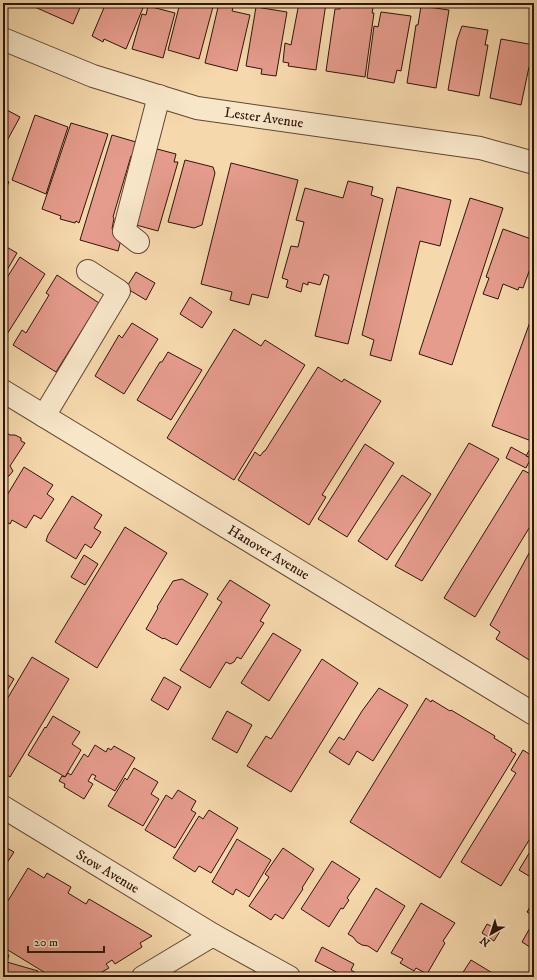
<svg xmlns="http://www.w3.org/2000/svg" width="537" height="980" font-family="'IM FELL DW Pica',serif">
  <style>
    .building { fill: #e69c8d; stroke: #2f150b }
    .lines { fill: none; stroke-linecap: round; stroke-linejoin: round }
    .minor-casing { stroke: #604633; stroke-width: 24 }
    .minor { stroke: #f8e6c9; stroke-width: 22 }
    .labels { text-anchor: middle; stroke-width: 3; stroke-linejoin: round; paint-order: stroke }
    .street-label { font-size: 14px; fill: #2f150b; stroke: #f8e6c9 }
  </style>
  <rect width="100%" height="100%" fill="#f5d8ac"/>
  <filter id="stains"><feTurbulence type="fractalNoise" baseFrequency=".005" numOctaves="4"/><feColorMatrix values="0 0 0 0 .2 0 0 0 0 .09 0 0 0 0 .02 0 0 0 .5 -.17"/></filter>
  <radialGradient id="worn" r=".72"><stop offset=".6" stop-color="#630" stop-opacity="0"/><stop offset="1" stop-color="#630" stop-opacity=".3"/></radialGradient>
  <g class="building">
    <polygon points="29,3 82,3 73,24 28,4"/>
    <polygon points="106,3 145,3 126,49 104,39 103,42 92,36"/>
    <polygon points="180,3 214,3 199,59 168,50"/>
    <polygon points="219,3 227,3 234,5 232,11 250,15 237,71 205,63"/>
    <polygon points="299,3 326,3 316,70 288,66 289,63 283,62 285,43 291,45"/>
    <polygon points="341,3 374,3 372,13 374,13 365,77 326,71 335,9 340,9"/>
    <polygon points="485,3 504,3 503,6"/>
    <polygon points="148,6 175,13 163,58 132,49 142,14 146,15"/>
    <polygon points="421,6 449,10 436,88 407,83 416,25 418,25"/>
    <polygon points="256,7 287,12 276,76 261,74 262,69 246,66"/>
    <polygon points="381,12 411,16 401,71 397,70 394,83 367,78 374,26 378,27"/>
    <polygon points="462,26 488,30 485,45 488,45 479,96 448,90 457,40"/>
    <polygon points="501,39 534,45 534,54 531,67 529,67 521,105 490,98"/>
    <polygon points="3,108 20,117 3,148"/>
    <polygon points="35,115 68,127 46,194 12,180"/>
    <polygon points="71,123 108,134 79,223 76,221 75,223 60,219 61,216 42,209"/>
    <polygon points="112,135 136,142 134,146 138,147 135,157 131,156 113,217 114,218 112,229 116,231 122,236 118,251 80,240"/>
    <polygon points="157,149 176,154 174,162 178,162 158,231 136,225"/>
    <polygon points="185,160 213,167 215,173 202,225 194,228 168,222"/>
    <polygon points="231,163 298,180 268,298 252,294 249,305 230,300 232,292 201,284"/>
    <polygon points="3,179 9,182 3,194"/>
    <polygon points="348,181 373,187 371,195 383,199 348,344 315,336 329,276 324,274 320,285 308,282 308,285 303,283 301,292 286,287 288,280 282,278 291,246 298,247 304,222 296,220 305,188 343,198"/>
    <polygon points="397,187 451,200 440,246 420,241 391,361 370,355 374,340 362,335"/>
    <polygon points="470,198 503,208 452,365 419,354"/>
    <polygon points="503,229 534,240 534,258 523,288 519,287 518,290 503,284 498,299 483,294 489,278 486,277"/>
    <polygon points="3,245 17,253 3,277"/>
    <polygon points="20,257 45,274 4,339 3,338 3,296 8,288 3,284"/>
    <polygon points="136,272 155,283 146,300 126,288"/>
    <polygon points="57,275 99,303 56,372 13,345 22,330 26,333 49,295 46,293"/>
    <polygon points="190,297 212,312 202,328 180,314"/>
    <polygon points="534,311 534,442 492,426"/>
    <polygon points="132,323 158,339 124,394 95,376 119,335 122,338"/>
    <polygon points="234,329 261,346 265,340 305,365 234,480 167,438"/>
    <polygon points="168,352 202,370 171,420 137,400 160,362 162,362"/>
    <polygon points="318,367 342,382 344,379 381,401 322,495 326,497 309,525 238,480 255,452 260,456 264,451 265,451"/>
    <polygon points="3,431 10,435 15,435 21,438 21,441 25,443 10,466 13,471 9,476 4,476 3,478"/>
    <polygon points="469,443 499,459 422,581 395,566"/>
    <polygon points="365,444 394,463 347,537 318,519"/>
    <polygon points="511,447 531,458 526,468 506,458"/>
    <polygon points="531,447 534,448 534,459 526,456"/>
    <polygon points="24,467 53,485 47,494 54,499 41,519 34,515 26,528 12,520 10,524 3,520 3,502"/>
    <polygon points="523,470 534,476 534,520 475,617 444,598"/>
    <polygon points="402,475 431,494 387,560 358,541"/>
    <polygon points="72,496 102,515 94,528 101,532 91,548 85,544 76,559 46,541 48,535"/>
    <polygon points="125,527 167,553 97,668 55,642"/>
    <polygon points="534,544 534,663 496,639 500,632 490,625"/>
    <polygon points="84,555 98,564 85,585 71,577"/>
    <polygon points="182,579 208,594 177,645 164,638 163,639 146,629 158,608 157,607 173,581"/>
    <polygon points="230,580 270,605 260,621 264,623 241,659 237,657 234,662 230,664 226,662 210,688 180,670 222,602 217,599"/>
    <polygon points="273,633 301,650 269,701 241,683"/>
    <polygon points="32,657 69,679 10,777 3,772 3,706"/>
    <polygon points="322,659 358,683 291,792 247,766 266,736 271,739"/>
    <polygon points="3,672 14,679 3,697"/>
    <polygon points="164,677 181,687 168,710 151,700"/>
    <polygon points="379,688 408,705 373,761 357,751 349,765 329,752 339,737 344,740 362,711"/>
    <polygon points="426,698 431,702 432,700 450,711 451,710 495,736 494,738 512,749 511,751 516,754 440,878 350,822"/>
    <polygon points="227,711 252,725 237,753 212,739"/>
    <polygon points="53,716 80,732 72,744 81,750 65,777 28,755 45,727 46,728"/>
    <polygon points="95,745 106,752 108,748 111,750 114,746 135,758 115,791 94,779 96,776 92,774 88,781 93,784 84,799 64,787 65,784 59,781 62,776 65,777 68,773 71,775 84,754 88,757"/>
    <polygon points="523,750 534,757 534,832 501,886 461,862 516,773 511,770"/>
    <polygon points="134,768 158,782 151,794 159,799 143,826 108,806 125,778 127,780"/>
    <polygon points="178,790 196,801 191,810 196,813 175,848 145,830 166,795 172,799"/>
    <polygon points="209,810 238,828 211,873 199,866 195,872 173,858 199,816 203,819"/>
    <polygon points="237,839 271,860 249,897 236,889 233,895 212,882"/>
    <polygon points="534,845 534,879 519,870"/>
    <polygon points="3,846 14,852 3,869"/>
    <polygon points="283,848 314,869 302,888 303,889 283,919 275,914 271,920 249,906 269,877 265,874"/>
    <polygon points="332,861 360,879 347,898 349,900 343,909 341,908 329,927 301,909"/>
    <polygon points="28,868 44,878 47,873 71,887 68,893 86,904 89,899 152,936 140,943 142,947 115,964 112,960 106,964 109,968 93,977 89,977 88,975 85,977 52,977 3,947 3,909"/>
    <polygon points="376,888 405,906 377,952 368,946 362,945 357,942 353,937 348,934"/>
    <polygon points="533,902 534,902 534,916 527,912"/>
    <polygon points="421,903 455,923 443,941 445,943 427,974 416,968 414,971 400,963 403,959 391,953"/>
    <polygon points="487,924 500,931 494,941 482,933"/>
    <polygon points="531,926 534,927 533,949 522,942"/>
    <polygon points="322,947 354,964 351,970 363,977 346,977 315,961"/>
    <polygon points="3,953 9,955 7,962 38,971 37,975 40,977 3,977"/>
    <polygon points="471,960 499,977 460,977"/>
  </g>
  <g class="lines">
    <defs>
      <g id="minor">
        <polyline points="3,39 93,76 197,108 480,148 534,163"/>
        <polyline points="138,242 124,231 159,96"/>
        <polyline points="3,391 534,714"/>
        <polyline points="44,416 119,291 88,271"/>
        <polyline points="3,807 213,935"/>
        <polyline points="143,977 213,935 289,977"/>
      </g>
    </defs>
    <use href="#minor" class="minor-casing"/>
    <use href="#minor" class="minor"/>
  </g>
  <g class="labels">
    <g class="street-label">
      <text transform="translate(264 117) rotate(8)" y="5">Lester Avenue</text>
      <text transform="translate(269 552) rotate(31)" y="5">Hanover Avenue</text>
      <text transform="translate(108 871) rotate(31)" y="5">Stow Avenue</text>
    </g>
  </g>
  <rect width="537" height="980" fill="none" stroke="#f5d8ac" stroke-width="16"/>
  <rect x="4" y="4" width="529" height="972" fill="none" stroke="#2f150b" stroke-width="2"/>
  <rect x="8" y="8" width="521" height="964" fill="none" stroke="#2f150b"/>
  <g transform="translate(491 934) rotate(219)" stroke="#f8e6c9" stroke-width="3" paint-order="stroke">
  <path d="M0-3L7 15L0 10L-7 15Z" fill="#2f150b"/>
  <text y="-6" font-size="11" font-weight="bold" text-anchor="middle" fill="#2f150b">N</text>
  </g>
  <path d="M28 946v6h76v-6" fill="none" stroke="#2f150b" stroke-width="2"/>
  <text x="34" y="946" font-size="12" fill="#2f150b" stroke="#f8e6c9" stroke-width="3" paint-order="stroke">20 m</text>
  <rect width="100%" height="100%" filter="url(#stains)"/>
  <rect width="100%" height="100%" fill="url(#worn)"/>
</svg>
